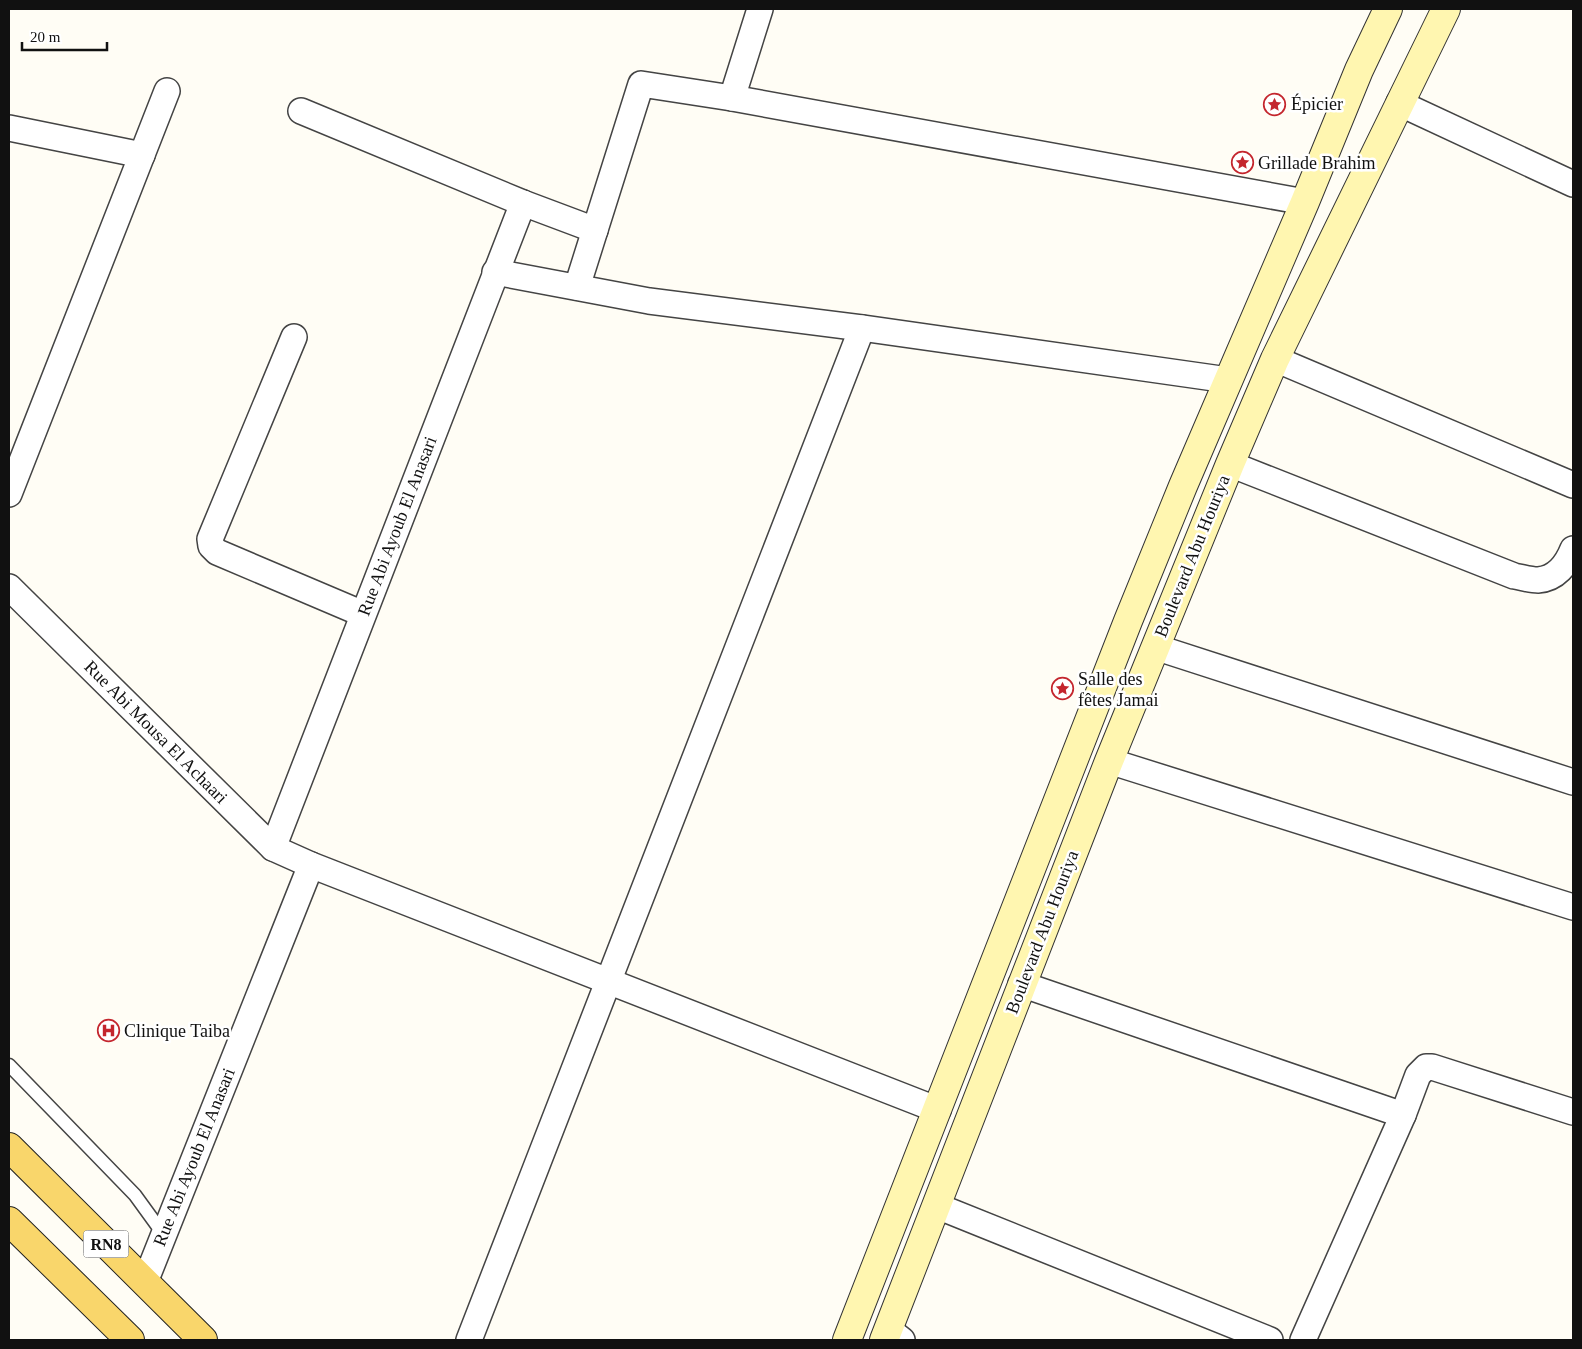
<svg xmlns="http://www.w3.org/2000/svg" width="1582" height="1349" font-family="Georgia,serif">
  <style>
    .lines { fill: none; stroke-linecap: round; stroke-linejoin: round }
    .lane-casing { stroke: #444; stroke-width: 15 }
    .street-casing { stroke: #444; stroke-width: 28 }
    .secondary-casing { stroke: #333; stroke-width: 30 }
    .primary-casing { stroke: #222; stroke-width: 30 }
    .lane { stroke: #fff; stroke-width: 12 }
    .street { stroke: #fff; stroke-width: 25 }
    .secondary { stroke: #fff6b0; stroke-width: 28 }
    .primary { stroke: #f9d66b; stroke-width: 28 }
    .labels { text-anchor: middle; stroke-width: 5; stroke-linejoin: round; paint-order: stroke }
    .shield { fill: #fff; stroke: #585858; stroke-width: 1 }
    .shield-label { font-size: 16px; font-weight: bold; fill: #111 }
    .poi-label { font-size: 18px; fill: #111; stroke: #fff; text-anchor: start }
    .street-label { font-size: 18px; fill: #111; stroke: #fff }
  </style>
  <rect width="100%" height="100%" fill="#fffdf5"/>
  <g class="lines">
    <defs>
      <polyline id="lane" points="9,1065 135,1195 164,1235"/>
      <g id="street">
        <polyline points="732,98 760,9"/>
        <polyline points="1399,103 1573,184"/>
        <polyline points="301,111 523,203 595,230"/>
        <polyline points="9,128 142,155"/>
        <polyline points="495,272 649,301 862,328 1228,380"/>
        <polyline points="577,287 641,84 732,98 1305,202"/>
        <polyline points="294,337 210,539 211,546 217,552 363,614"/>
        <polyline points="1275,359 1573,485"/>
        <path d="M 1230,464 L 1514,576 C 1521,577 1530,580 1538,580 C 1556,579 1567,564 1573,549"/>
        <polyline points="9,494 167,91"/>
        <polyline points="9,587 273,848 311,865 938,1110"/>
        <polyline points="1155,647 1573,782"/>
        <polyline points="1109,761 1573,907"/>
        <polyline points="273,848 523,203"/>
        <polyline points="1021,984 1403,1115"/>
        <polyline points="937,1206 1270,1340"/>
        <polyline points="145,1282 311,865"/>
        <polyline points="888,1329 902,1340"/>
        <polyline points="469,1340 862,328"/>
        <polyline points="1303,1340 1403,1115 1418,1075 1426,1067 1432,1067 1573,1112"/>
      </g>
      <g id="secondary">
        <polyline points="847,1340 1128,621 1183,486 1305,202 1359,70 1388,9"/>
        <polyline points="884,1340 1109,761 1230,464 1275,359 1446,9"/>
      </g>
      <g id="primary">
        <polyline points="9,1147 203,1340"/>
        <polyline points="9,1221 130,1340"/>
      </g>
    </defs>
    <use href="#lane" class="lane-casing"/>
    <use href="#street" class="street-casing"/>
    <use href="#secondary" class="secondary-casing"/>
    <use href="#primary" class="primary-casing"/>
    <use href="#lane" class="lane"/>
    <use href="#street" class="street"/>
    <use href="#secondary" class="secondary"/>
    <use href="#primary" class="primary"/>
  </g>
  <defs>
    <symbol id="sight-ring" viewBox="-11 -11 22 22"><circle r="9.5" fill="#fff" stroke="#c4262e" stroke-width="1.5"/><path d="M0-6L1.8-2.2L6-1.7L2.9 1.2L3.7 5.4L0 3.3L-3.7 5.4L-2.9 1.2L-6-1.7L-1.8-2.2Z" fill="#c4262e"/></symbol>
    <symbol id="hospital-ring" viewBox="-11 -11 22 22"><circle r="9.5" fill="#fff" stroke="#c4262e" stroke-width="1.5"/><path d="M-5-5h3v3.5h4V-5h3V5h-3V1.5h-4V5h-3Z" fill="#c4262e"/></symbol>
  </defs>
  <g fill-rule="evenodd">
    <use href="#sight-ring" x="1262" y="92" width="25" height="25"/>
    <use href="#sight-ring" x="1230" y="150" width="25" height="25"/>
    <use href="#sight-ring" x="1050" y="676" width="25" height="25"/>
    <use href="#hospital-ring" x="96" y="1018" width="25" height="25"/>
  </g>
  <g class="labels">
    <rect class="shield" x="83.5" y="1230.5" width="45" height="27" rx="4"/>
    <g class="shield-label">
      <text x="106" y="1250">RN8</text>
    </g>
    <g class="poi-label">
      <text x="1291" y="110">Épicier</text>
      <text x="1258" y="169">Grillade Brahim</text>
      <text x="1078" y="685">Salle des<tspan x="1078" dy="21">fêtes Jamai</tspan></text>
      <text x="124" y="1037">Clinique Taiba</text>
    </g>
    <g class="street-label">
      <text transform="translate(397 526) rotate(-69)" y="6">Rue Abi Ayoub El Anasari</text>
      <text transform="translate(1192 556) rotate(-68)" y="6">Boulevard Abu Houriya</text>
      <text transform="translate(156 732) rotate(45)" y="6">Rue Abi Mousa El Achaari</text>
      <text transform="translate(1042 932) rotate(-69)" y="6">Boulevard Abu Houriya</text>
      <text transform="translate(194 1157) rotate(-68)" y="6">Rue Abi Ayoub El Anasari</text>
    </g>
  </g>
  <rect width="1582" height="1349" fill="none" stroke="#111111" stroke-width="20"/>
  <path d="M22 42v8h85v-8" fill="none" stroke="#111111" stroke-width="2.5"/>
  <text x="30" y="42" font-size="15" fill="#111111" stroke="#ffffff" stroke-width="4" paint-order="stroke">20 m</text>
</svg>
